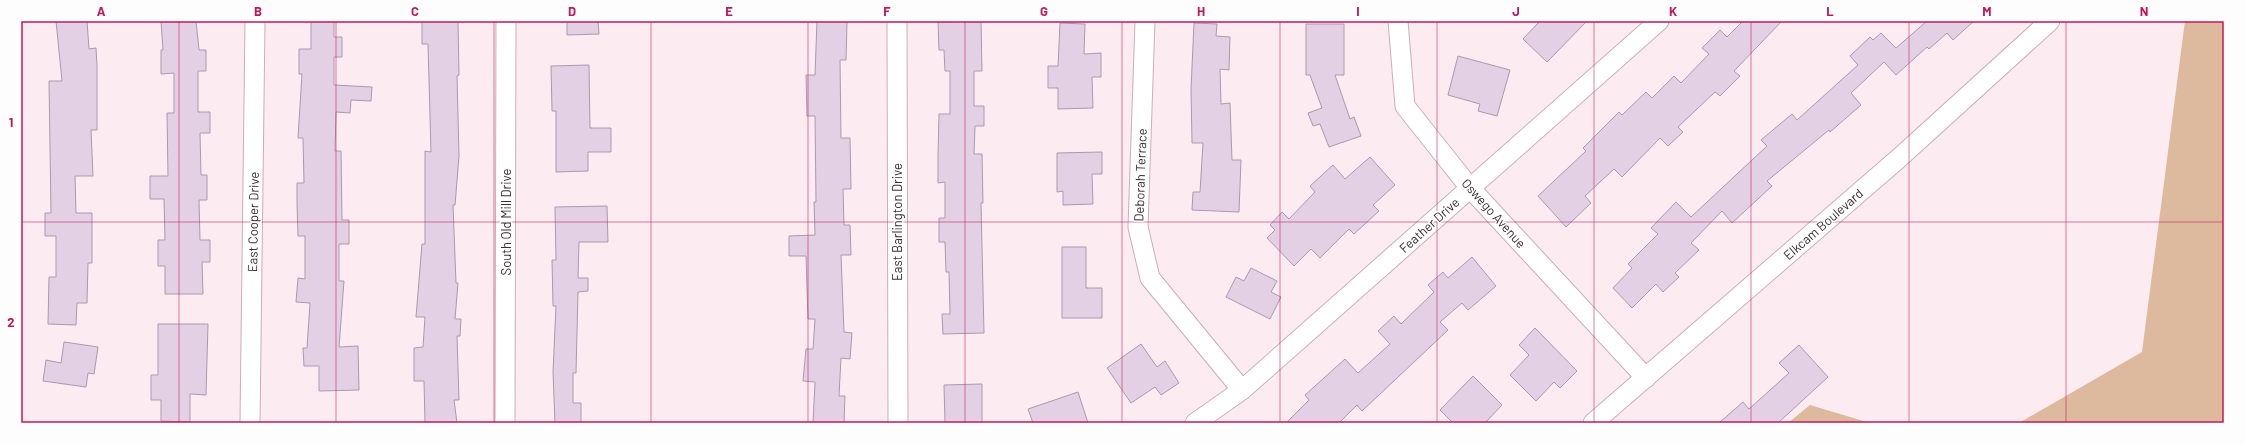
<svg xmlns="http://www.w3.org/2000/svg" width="2245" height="444" font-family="Barlow,sans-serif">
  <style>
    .green { fill: #ddba9e }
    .building { fill: #e3d0e4; stroke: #ab9aac }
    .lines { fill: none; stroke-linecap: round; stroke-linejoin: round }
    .minor-casing { stroke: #caafb7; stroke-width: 21 }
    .minor { stroke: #fff; stroke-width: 19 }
    .grid { fill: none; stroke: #c2185b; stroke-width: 1; stroke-opacity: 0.55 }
    .labels { text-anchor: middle; stroke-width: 3; stroke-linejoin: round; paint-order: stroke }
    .street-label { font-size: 13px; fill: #3a2f32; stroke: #fdfdfd }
    .neatline { fill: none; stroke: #c2185b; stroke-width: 1.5 }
    .grid-label { font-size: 13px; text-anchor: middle; font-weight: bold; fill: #c2185b }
  </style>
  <rect width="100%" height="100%" fill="#fcebf0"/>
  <g class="green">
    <polygon points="2185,21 2224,21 2224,423 2019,423 2142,352"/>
    <polygon points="1810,405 1870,423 1788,423"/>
  </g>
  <g class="building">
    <polygon points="56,21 87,21 89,49 96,48 97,65 97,130 91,130 93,176 75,176 76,213 92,213 92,263 88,263 87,303 77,303 76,325 48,324 49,277 56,277 56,236 45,236 45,213 51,213 49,81 62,81"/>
    <polygon points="161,21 196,21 199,50 206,50 206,71 198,71 198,112 210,112 210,133 200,133 201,175 207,175 207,200 199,200 200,240 210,240 210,262 202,262 203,294 165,294 165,266 158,266 158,240 165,240 164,199 150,199 150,176 168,176 167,113 174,113 174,73 161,74 161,50 163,50"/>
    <polygon points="311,21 334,21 334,37 342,37 342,57 334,57 334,85 372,87 371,101 351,100 350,113 336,112 335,151 341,151 342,220 349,220 349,244 339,244 339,281 344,281 339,347 358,346 359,390 319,391 319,366 304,366 303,348 307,348 310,303 296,302 298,278 305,279 305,236 298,236 297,204 297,183 304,183 303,138 298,138 302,74 299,74 299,49 311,49"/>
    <polygon points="422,21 458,21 459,75 457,76 459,156 455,205 453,205 456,283 458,283 455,319 461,319 460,336 457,336 459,400 454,400 457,423 425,423 424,381 414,381 414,348 423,347 425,317 416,317 422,244 425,244 425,151 431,152 428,44 422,44"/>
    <polygon points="567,21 598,21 599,34 567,35"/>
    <polygon points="817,21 847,21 846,60 840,60 841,138 850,138 851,189 843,189 844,225 850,225 851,255 841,255 844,332 852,333 850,359 841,358 839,396 845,396 844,423 813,423 815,382 803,381 806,349 813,349 815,319 808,319 806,256 789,256 789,236 815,235 814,202 816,202 815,116 807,116 806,75 815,75"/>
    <polygon points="981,21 982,71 974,71 974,106 984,106 984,126 975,126 974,154 982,154 983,203 981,203 984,333 943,334 942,314 950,314 949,272 946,272 945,242 939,242 939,218 945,218 945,182 938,183 938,155 939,114 950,114 950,71 945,71 944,50 939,50 938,22"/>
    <polygon points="1540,21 1587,21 1547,62 1523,39"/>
    <polygon points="1743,21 1782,21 1734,71 1740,76 1720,96 1715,92 1678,127 1683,132 1668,146 1660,138 1622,177 1614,169 1585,196 1591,203 1566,227 1538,196 1586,151 1583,148 1619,112 1622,115 1646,92 1652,98 1674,76 1681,83 1709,54 1702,48 1720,30 1727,37"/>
    <polygon points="1927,21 1974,21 1953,40 1947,33 1929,49 1927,47 1896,75 1884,62 1851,93 1861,105 1830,132 1829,130 1767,181 1772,186 1732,223 1722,211 1691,243 1699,250 1675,273 1679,277 1663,292 1656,284 1632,308 1613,288 1632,268 1628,264 1658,234 1651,228 1676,202 1691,217 1767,146 1761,140 1792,114 1797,120 1858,65 1850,56 1870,37 1873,40 1881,33 1896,48"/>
    <polygon points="1060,23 1085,24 1084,54 1101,53 1101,77 1092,77 1093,108 1058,109 1058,88 1048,88 1048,66 1058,66"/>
    <polygon points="1194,23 1217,24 1216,36 1230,37 1229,70 1220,69 1221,104 1230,103 1232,160 1241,160 1239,212 1192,210 1193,192 1200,192 1203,143 1192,143 1191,89"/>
    <polygon points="1306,24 1344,24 1344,75 1335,75 1350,119 1354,117 1361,136 1329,147 1320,124 1313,126 1308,113 1322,108 1310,75 1306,75"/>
    <polygon points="1458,56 1510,70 1497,116 1478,111 1480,104 1448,95"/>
    <polygon points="589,65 590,128 611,128 611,152 588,152 588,171 556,172 556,111 552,111 551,66"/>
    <polygon points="1102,152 1102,174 1092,174 1093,204 1063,205 1063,191 1057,192 1057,153"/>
    <polygon points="1370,157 1395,185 1373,205 1379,211 1354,234 1349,229 1320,258 1311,249 1294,266 1267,238 1275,230 1270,225 1282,212 1289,219 1315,192 1310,186 1333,165 1345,179"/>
    <polygon points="607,206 608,242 579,242 578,278 588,278 588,291 578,292 576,373 573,373 573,403 581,403 581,423 555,423 553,372 556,306 553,306 552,260 556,260 555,207"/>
    <polygon points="1062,247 1086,247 1086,288 1102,288 1102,318 1062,318"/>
    <polygon points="1472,257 1496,286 1468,310 1462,303 1440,322 1448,330 1362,411 1357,405 1339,423 1286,423 1309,400 1305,395 1345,359 1358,373 1390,344 1378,331 1394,316 1401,324 1434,292 1428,285 1443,272 1448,278"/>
    <polygon points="1251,268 1277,281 1271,292 1281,297 1270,319 1226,297 1236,277 1244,281"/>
    <polygon points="158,324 208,324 206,395 190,394 190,422 161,421 161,400 151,400 151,375 158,375"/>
    <polygon points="1535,328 1577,371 1560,388 1554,382 1536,401 1510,375 1529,355 1519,345"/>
    <polygon points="64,342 98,347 94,374 88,373 86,387 43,381 46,360 61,363"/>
    <polygon points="1141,344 1157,367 1165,361 1179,383 1161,395 1155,387 1131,403 1107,368"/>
    <polygon points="1799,345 1828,377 1778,423 1719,423 1743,402 1749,409 1789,373 1779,363"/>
    <polygon points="1473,376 1502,405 1485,423 1453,423 1440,410"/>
    <polygon points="982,384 982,423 945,423 944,385"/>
    <polygon points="1078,392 1088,423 1033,423 1028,409"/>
  </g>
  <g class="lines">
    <defs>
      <g id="minor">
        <polyline points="897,21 898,423"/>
        <polyline points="1145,21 1138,227 1150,278 1242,390"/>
        <polyline points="1398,21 1405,106 1470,188 1646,378"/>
        <polyline points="250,423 255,21"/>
        <polyline points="505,423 506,21"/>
        <polyline points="1195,423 1242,390 1659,21"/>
        <polyline points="1593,423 1898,159 2050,21"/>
      </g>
    </defs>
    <use href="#minor" class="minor-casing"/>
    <use href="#minor" class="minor"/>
  </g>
  <path class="grid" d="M 179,21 L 179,423M 336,21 L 336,423M 494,21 L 494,423M 651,21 L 651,423M 808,21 L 808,423M 965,21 L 965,423M 1122,21 L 1122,423M 1280,21 L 1280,423M 1437,21 L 1437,423M 1594,21 L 1594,423M 1751,21 L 1751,423M 1909,21 L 1909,423M 2066,21 L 2066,423M 21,222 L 2224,222"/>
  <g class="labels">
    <g class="street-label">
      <text transform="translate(1140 175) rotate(-88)" y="5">Deborah Terrace</text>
      <text transform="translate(1494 213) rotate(48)" y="5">Oswego Avenue</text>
      <text transform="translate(253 222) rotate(-89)" y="5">East Cooper Drive</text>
      <text transform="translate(506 222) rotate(-90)" y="5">South Old Mill Drive</text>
      <text transform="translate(897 222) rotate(-90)" y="5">East Barlington Drive</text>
      <text transform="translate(1823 224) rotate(-41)" y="5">Elkcam Boulevard</text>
      <text transform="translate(1429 225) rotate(-42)" y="5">Feather Drive</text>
    </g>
  </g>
  <rect width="2245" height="444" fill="none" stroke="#fdfdfd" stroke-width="44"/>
  <rect x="22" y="22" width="2201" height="400" class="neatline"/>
  <g class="grid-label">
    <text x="101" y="16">A</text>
    <text x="258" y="16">B</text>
    <text x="415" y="16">C</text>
    <text x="572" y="16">D</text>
    <text x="729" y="16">E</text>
    <text x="887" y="16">F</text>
    <text x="1044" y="16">G</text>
    <text x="1201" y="16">H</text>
    <text x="1358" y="16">I</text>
    <text x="1516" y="16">J</text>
    <text x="1673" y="16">K</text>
    <text x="1830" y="16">L</text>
    <text x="1987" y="16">M</text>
    <text x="2144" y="16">N</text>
    <text x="11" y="127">1</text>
    <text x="11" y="327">2</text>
  </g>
</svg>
